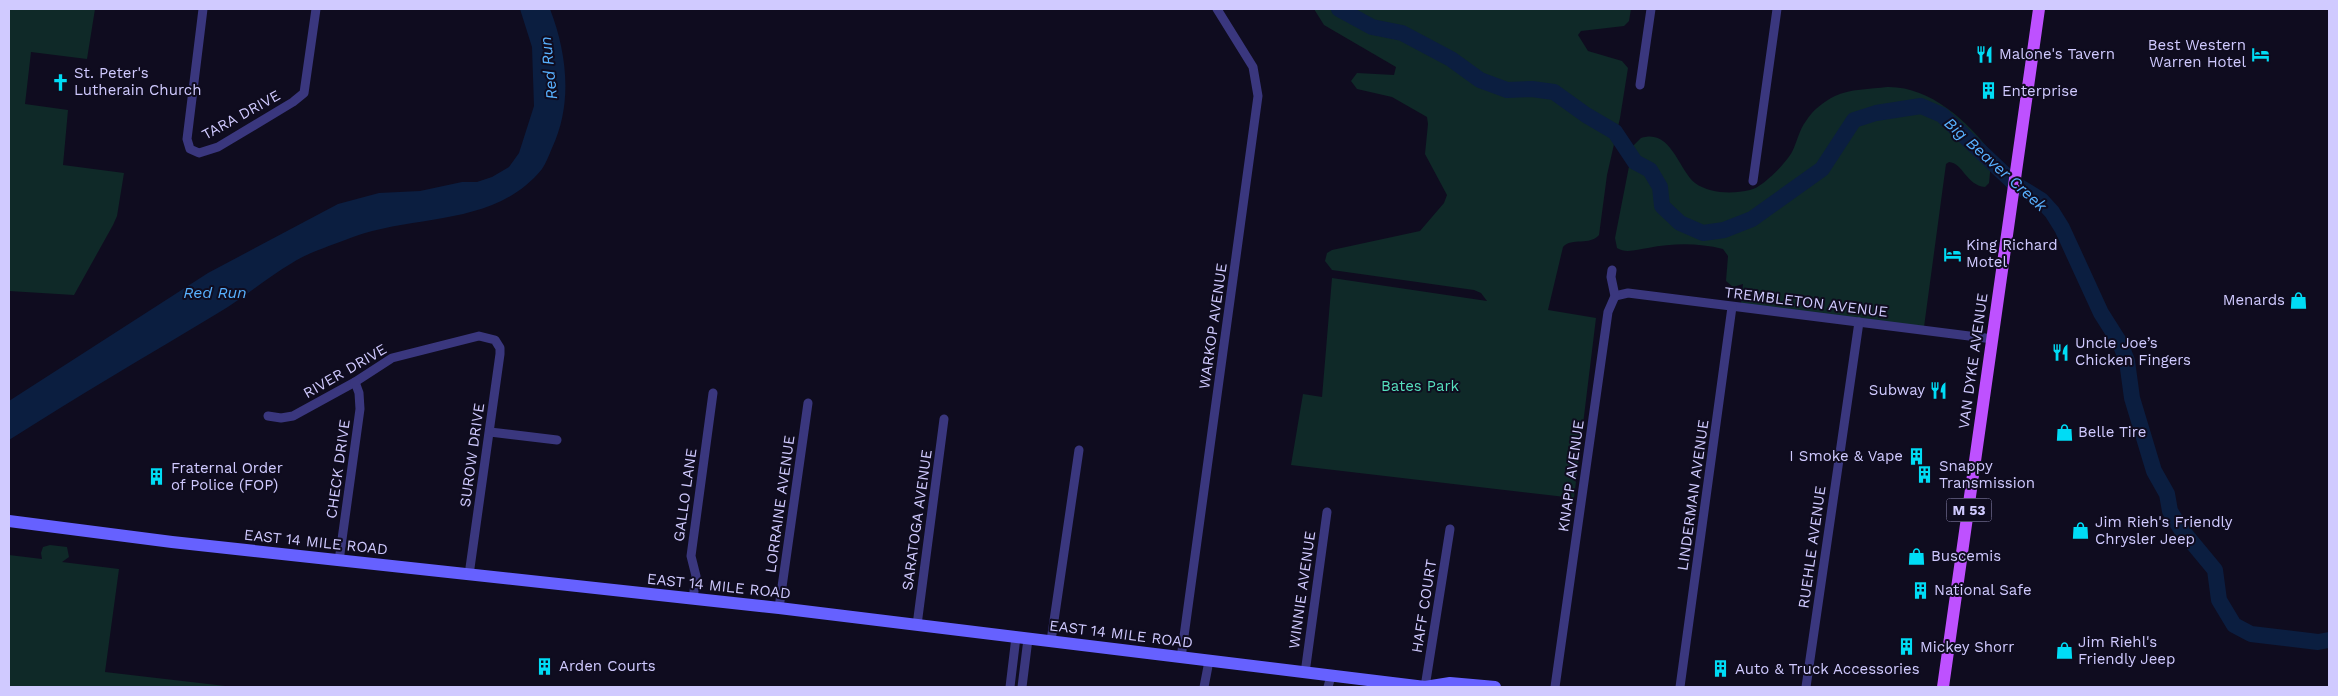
<svg xmlns="http://www.w3.org/2000/svg" width="2338" height="696" font-family="'Work Sans',sans-serif">
  <style>
    .green { fill: #0f2928 }
    .water { fill: #0b1e40 }
    .lines { fill: none; stroke-linecap: round; stroke-linejoin: round }
    .river { stroke: #0b1e40; stroke-width: 16 }
    .street { stroke: #3a377e; stroke-width: 9 }
    .secondary { stroke: #6661ff; stroke-width: 12 }
    .primary { stroke: #be51ff; stroke-width: 12 }
    .labels { text-anchor: middle; stroke-width: 4; stroke-linejoin: round; paint-order: stroke }
    .shield { fill: #0f0c1f; stroke: #9691bc; stroke-width: 1 }
    .shield-label { font-size: 14px; font-weight: bold; fill: #d0caff }
    .poi-label { font-size: 15px; fill: #d0caff; stroke: #0f0c1f; text-anchor: start }
    .street-label { font-size: 15px; fill: #d0caff; stroke: #0f0c1f }
    .park-label { font-size: 15px; fill: #56dfbd; stroke: #0f0c1f }
    .water-label { font-size: 16px; font-style: italic; fill: #58b1ff; stroke: #0f0c1f }
  </style>
  <rect width="100%" height="100%" fill="#0f0c1f"/>
  <g class="green">
    <polygon points="9,9 95,9 87,59 31,52 25,104 68,110 63,165 124,173 117,216 113,225 74,295 9,291"/>
    <path d="M 1314,9 L 1631,9 L 1629,21 L 1624,26 L 1581,31 L 1578,35 L 1588,51 L 1622,61 L 1628,68 L 1620,118 L 1607,175 L 1599,235 C 1590,246 1572,237 1563,247 L 1548,310 L 1596,318 L 1574,498 L 1291,465 L 1303,394 L 1322,397 L 1332,278 L 1487,301 L 1481,293 L 1474,290 L 1332,270 L 1325,261 L 1327,253 L 1332,250 L 1420,231 L 1444,203 L 1447,195 L 1425,154 L 1428,124 L 1427,117 L 1392,97 L 1357,89 L 1351,81 L 1357,73 L 1394,75 L 1396,67 L 1324,25 Z"/>
    <path d="M 1887,87 C 1930,86 1967,121 1992,153 L 1989,183 L 1985,187 C 1966,185 1963,163 1949,162 L 1946,164 L 1924,327 L 1741,304 L 1743,284 L 1733,287 L 1726,281 L 1728,256 L 1723,249 C 1698,243 1674,243 1648,248 C 1638,249 1626,254 1617,248 L 1615,238 L 1633,146 L 1641,138 C 1671,128 1678,169 1695,183 C 1710,194 1733,194 1750,190 C 1762,188 1786,163 1792,152 C 1797,142 1799,130 1806,121 C 1813,110 1823,102 1835,96 C 1849,89 1871,89 1887,87 Z"/>
    <polygon points="50,545 67,547 69,557 62,562 119,569 105,672 234,687 9,687 9,555 42,559 41,553 43,547"/>
  </g>
  <path class="water" d="M 520,9 L 550,9 C 567,53 573,104 552,148 C 549,155 546,163 542,169 C 495,227 416,214 353,237 C 333,245 309,252 292,263 C 266,278 244,298 218,313 C 148,355 78,396 9,440 L 9,401 L 208,273 L 338,204 L 379,193 L 420,191 L 462,182 L 477,182 L 492,177 L 509,167 L 519,153 L 534,106 L 532,47 Z"/>
  <g class="lines">
    <polyline class="river" points="1339,9 1372,27 1402,33 1451,59 1480,80 1507,90 1532,89 1554,92 1586,115 1615,132 1635,162 1650,170 1660,187 1662,206 1680,223 1703,233 1724,230 1752,219 1822,169 1854,120 1876,113 1921,106 1942,115 2015,184 2041,200 2052,212 2062,228 2101,313 2120,343 2127,361 2132,398 2154,471 2167,494 2170,511 2181,529 2215,570 2219,600 2234,625 2251,634 2318,642 2329,640"/>
    <g class="street">
      <polyline points="203,9 187,139 190,149 199,153 218,147 293,102 304,93 316,9"/>
      <polyline points="1640,85 1651,9"/>
      <polyline points="1753,181 1777,9"/>
      <polyline points="1615,296 1628,293 1993,339"/>
      <polyline points="268,416 281,418 293,416 355,382 392,358 479,336 495,340 500,348 500,354 469,575"/>
      <polyline points="490,432 557,440"/>
      <polyline points="339,561 360,409 359,393 355,382"/>
      <polyline points="693,599 696,576 691,556 713,393"/>
      <polyline points="779,608 808,403"/>
      <polyline points="917,625 944,419"/>
      <polyline points="1051,641 1079,450"/>
      <polyline points="1181,658 1258,96 1253,67 1217,9"/>
      <polyline points="1305,673 1327,512"/>
      <polyline points="1010,687 1016,637"/>
      <polyline points="1022,687 1028,639"/>
      <polyline points="1204,687 1209,661"/>
      <polyline points="1328,687 1331,676"/>
      <polyline points="1425,687 1450,529"/>
      <polyline points="1555,687 1608,312 1615,296 1611,277 1612,270"/>
      <polyline points="1680,687 1732,307"/>
      <polyline points="1806,687 1859,322"/>
    </g>
    <polyline class="secondary" points="9,521 172,542 779,608 1425,687 1450,683 1495,687"/>
    <polyline class="primary" points="1943,687 2039,9"/>
  </g>
  <defs>
    <symbol id="restaurant-bare" viewBox="-9 -9 18 18"><path d="M-5-6h1v4h1v-4h1v4h1v-4h1v5L-1.5 .5V6h-2V.5L-5-1ZM5-6V6H3V1.5H1.5Q1.5-4 5-6Z" fill="#00dcf5" stroke="#0f0c1f" stroke-width="2.5" paint-order="stroke"/></symbol>
    <symbol id="hotel-bare" viewBox="-9 -9 18 18"><path d="M-6-4.5h1.5V1H6V5H4.5V3h-9V5H-6ZM-4 0a1.8 1.8 0 1 1 3.6 0ZM.5 0V-2.5h3Q6-2.5 6 0Z" fill="#00dcf5" stroke="#0f0c1f" stroke-width="2.5" paint-order="stroke"/></symbol>
    <symbol id="church-bare" viewBox="-9 -9 18 18"><path d="M-1.2-6h2.4v3.5h3.3v2.4h-3.3V6h-2.4V-.1h-3.3v-2.4h3.3Z" fill="#00dcf5" stroke="#0f0c1f" stroke-width="2.5" paint-order="stroke"/></symbol>
    <symbol id="building-bare" viewBox="-9 -9 18 18"><path d="M-4-6H4V6H1V3H-1V6H-4ZM-2.5-4.3h1.7v1.8h-1.7ZM.8-4.3h1.7v1.8H.8ZM-2.5-1h1.7V.8h-1.7ZM.8-1h1.7V.8H.8Z" fill="#00dcf5" stroke="#0f0c1f" stroke-width="2.5" paint-order="stroke"/></symbol>
    <symbol id="shop-bare" viewBox="-9 -9 18 18"><path d="M-5-2.5h2.3a2.7 3.5 0 0 1 5.4 0H5L5.5 6h-11ZM-1.5-2.5h3a1.5 2.3 0 0 0-3 0Z" fill="#00dcf5" stroke="#0f0c1f" stroke-width="2.5" paint-order="stroke"/></symbol>
  </defs>
  <g fill-rule="evenodd">
    <use href="#restaurant-bare" x="1972" y="42" width="25" height="25"/>
    <use href="#hotel-bare" x="2248" y="42" width="25" height="25"/>
    <use href="#church-bare" x="48" y="70" width="25" height="25"/>
    <use href="#building-bare" x="1976" y="78" width="25" height="25"/>
    <use href="#hotel-bare" x="1940" y="242" width="25" height="25"/>
    <use href="#shop-bare" x="2286" y="288" width="25" height="25"/>
    <use href="#restaurant-bare" x="2048" y="340" width="25" height="25"/>
    <use href="#restaurant-bare" x="1926" y="378" width="25" height="25"/>
    <use href="#shop-bare" x="2052" y="420" width="25" height="25"/>
    <use href="#building-bare" x="1904" y="444" width="25" height="25"/>
    <use href="#building-bare" x="1912" y="462" width="25" height="25"/>
    <use href="#building-bare" x="144" y="464" width="25" height="25"/>
    <use href="#shop-bare" x="2068" y="518" width="25" height="25"/>
    <use href="#shop-bare" x="1904" y="544" width="25" height="25"/>
    <use href="#building-bare" x="1908" y="578" width="25" height="25"/>
    <use href="#building-bare" x="1894" y="634" width="25" height="25"/>
    <use href="#shop-bare" x="2052" y="638" width="25" height="25"/>
    <use href="#building-bare" x="532" y="654" width="25" height="25"/>
    <use href="#building-bare" x="1708" y="656" width="25" height="25"/>
  </g>
  <g class="labels">
    <rect class="shield" x="1946.5" y="498.5" width="45" height="23" rx="4"/>
    <g class="shield-label">
      <text x="1969" y="515">M 53</text>
    </g>
    <g class="poi-label">
      <text x="2246" y="50" text-anchor="end">Best Western<tspan x="2246" dy="17">Warren Hotel</tspan></text>
      <text x="1999" y="59">Malone's Tavern</text>
      <text x="74" y="78">St. Peter's<tspan x="74" dy="17">Lutherain Church</tspan></text>
      <text x="2002" y="96">Enterprise</text>
      <text x="1966" y="250">King Richard<tspan x="1966" dy="17">Motel</tspan></text>
      <text x="2285" y="305" text-anchor="end">Menards</text>
      <text x="2075" y="348">Uncle Joe’s<tspan x="2075" dy="17">Chicken Fingers</tspan></text>
      <text x="1925" y="395" text-anchor="end">Subway</text>
      <text x="2078" y="437">Belle Tire</text>
      <text x="1903" y="461" text-anchor="end">I Smoke &amp; Vape</text>
      <text x="1939" y="471">Snappy<tspan x="1939" dy="17">Transmission</tspan></text>
      <text x="171" y="473">Fraternal Order<tspan x="171" dy="17">of Police (FOP)</tspan></text>
      <text x="2095" y="527">Jim Rieh's Friendly<tspan x="2095" dy="17">Chrysler Jeep</tspan></text>
      <text x="1931" y="561">Buscemis</text>
      <text x="1934" y="595">National Safe</text>
      <text x="2078" y="647">Jim Riehl's<tspan x="2078" dy="17">Friendly Jeep</tspan></text>
      <text x="1920" y="652">Mickey Shorr</text>
      <text x="559" y="671">Arden Courts</text>
      <text x="1735" y="674">Auto &amp; Truck Accessories</text>
    </g>
    <g class="street-label">
      <text transform="translate(241 115) rotate(-29)" y="5">TARA DRIVE</text>
      <text transform="translate(1806 302) rotate(7)" y="5">TREMBLETON AVENUE</text>
      <text transform="translate(1213 326) rotate(-82)" y="5">WARKOP AVENUE</text>
      <text transform="translate(1973 361) rotate(-82)" y="5">VAN DYKE AVENUE</text>
      <text transform="translate(345 371) rotate(-30)" y="5">RIVER DRIVE</text>
      <text transform="translate(472 455) rotate(-82)" y="5">SUROW DRIVE</text>
      <text transform="translate(338 469) rotate(-82)" y="5">CHECK DRIVE</text>
      <text transform="translate(1571 476) rotate(-82)" y="5">KNAPP AVENUE</text>
      <text transform="translate(685 495) rotate(-82)" y="5">GALLO LANE</text>
      <text transform="translate(1693 495) rotate(-82)" y="5">LINDERMAN AVENUE</text>
      <text transform="translate(780 504) rotate(-82)" y="5">LORRAINE AVENUE</text>
      <text transform="translate(917 520) rotate(-82)" y="5">SARATOGA AVENUE</text>
      <text transform="translate(316 542) rotate(6)" y="5">EAST 14 MILE ROAD</text>
      <text transform="translate(1812 547) rotate(-82)" y="5">RUEHLE AVENUE</text>
      <text transform="translate(719 586) rotate(6)" y="5">EAST 14 MILE ROAD</text>
      <text transform="translate(1302 590) rotate(-82)" y="5">WINNIE AVENUE</text>
      <text transform="translate(1424 606) rotate(-81)" y="5">HAFF COURT</text>
      <text transform="translate(1121 634) rotate(7)" y="5">EAST 14 MILE ROAD</text>
    </g>
    <g class="park-label">
      <text x="1420" y="391">Bates Park</text>
    </g>
    <g class="water-label">
      <text transform="translate(548 68) rotate(-96)" y="6">Red Run</text>
      <text transform="translate(1996 164) rotate(42)" y="6">Big Beaver Creek</text>
      <text x="215" y="298">Red Run</text>
    </g>
  </g>
  <rect width="2338" height="696" fill="none" stroke="#d0caff" stroke-width="20"/>
</svg>
